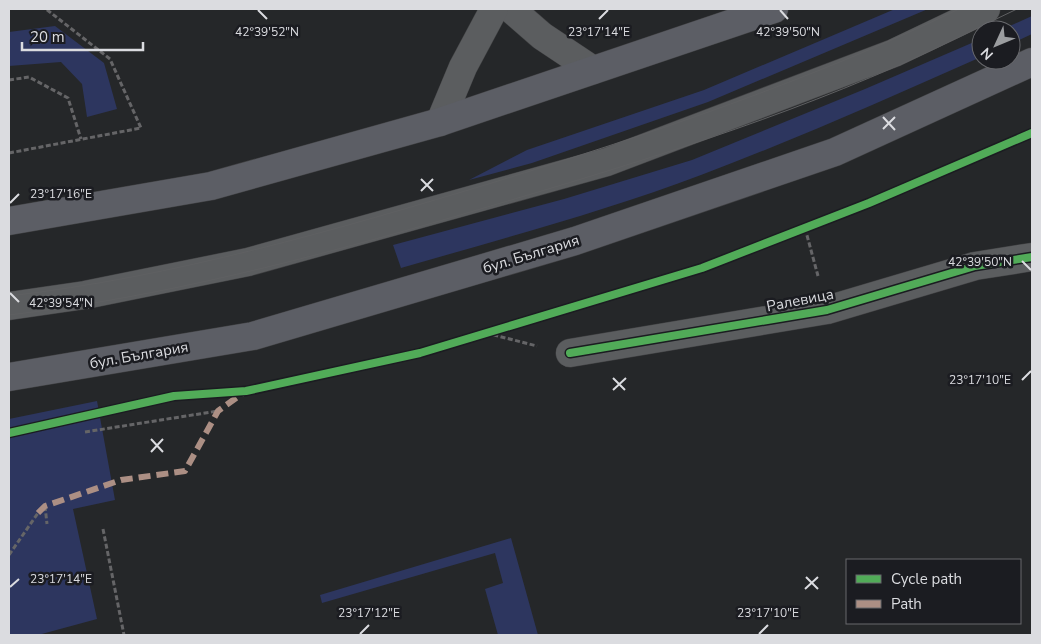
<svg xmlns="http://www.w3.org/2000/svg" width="1041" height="644" font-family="'Nunito Sans',sans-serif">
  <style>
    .green { fill: #2d365f }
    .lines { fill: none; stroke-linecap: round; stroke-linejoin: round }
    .minor-casing { stroke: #404143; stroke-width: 29 }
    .major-casing { stroke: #404143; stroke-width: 29 }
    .path { stroke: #656567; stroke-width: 3; stroke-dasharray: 5 2.5; stroke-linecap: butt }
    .minor { stroke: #5b5d5f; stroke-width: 28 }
    .major { stroke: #5c5e65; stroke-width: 28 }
    .tram { stroke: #5f6062; stroke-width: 1 }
    .quiet { stroke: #ac8f84; stroke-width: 6; stroke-dasharray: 12 6; stroke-linecap: butt }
    .cycleway-casing { stroke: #1b1c21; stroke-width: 11 }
    .cycleway { stroke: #51ab58; stroke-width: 8 }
    .ticks { fill: none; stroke: #dbdce0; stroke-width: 2 }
    .labels { text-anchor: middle; stroke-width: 5; stroke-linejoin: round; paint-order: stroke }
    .street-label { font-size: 15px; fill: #dbdce0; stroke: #1b1c21 }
    .ticks-label { font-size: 12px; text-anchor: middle; fill: #dbdce0; stroke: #1b1c21; stroke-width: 5; stroke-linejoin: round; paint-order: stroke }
  </style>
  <rect width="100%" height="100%" fill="#252729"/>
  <g class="green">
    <polygon points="895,9 928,9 708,102 532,163 469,180 527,150 704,90"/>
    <polygon points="1032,16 1032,34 1011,44 1011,30 1001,30"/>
    <polygon points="55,26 104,63 117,109 87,117 82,84 61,62 9,66 9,32"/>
    <path d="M 981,39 L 981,57 C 889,98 796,139 701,175 C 603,212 501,239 401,268 L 393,245 L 564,199 L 692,160 L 865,89 Z"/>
    <polygon points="97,401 115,500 73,509 97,619 38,635 9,635 9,419"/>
    <polygon points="511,538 538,635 498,635 485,589 503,583 495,553 322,603 320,595"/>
  </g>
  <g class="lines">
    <defs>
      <g id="minor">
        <polyline points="511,9 542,36 593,70"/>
        <polyline points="440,122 463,67 494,9"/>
        <polyline points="9,306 85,295 248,262 607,162 894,53 986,9"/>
        <polyline points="570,353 827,310 975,266 1032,257"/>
      </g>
      <g id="major">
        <polyline points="9,221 211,186 440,122 774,9"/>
        <polyline points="9,377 253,336 575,241 835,152 1032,62"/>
      </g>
    </defs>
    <use href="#minor" class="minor-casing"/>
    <use href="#major" class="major-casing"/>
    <g class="path">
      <polyline points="9,80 29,77 68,98 81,139"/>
      <polyline points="9,153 141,128 110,59 46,9"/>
      <polyline points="805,228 818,276"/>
      <polyline points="486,333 537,346"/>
      <polyline points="85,432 218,411"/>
      <polyline points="45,506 47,524"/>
      <polyline points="103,529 124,635"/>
      <polyline points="9,555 38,513"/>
    </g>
    <use href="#minor" class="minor"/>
    <use href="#major" class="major"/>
    <g class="tram">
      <path d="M 9,296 C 174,277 336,230 495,182 C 653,133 810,81 959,9"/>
      <path d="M 9,315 C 162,297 312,258 460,215 C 607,172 756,128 897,66 C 938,48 977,28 1017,9"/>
    </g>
    <polyline class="quiet" points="38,513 45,506 121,480 185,471 218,411 243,393"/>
    <defs>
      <g id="cycleway">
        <polyline points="570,353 827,310 975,266 1032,257"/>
        <polyline points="9,433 174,396 246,391 420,353 702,268 869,203 1032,133"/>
      </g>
    </defs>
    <use href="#cycleway" class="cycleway-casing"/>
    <use href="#cycleway" class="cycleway"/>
  </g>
  <path class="ticks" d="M 258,10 L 267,19M 780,10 L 788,19M 599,19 L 608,10M 883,117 L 895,130M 883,129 L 895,117M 421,179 L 433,191M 421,191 L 433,179M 10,203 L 19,194M 1022,261 L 1031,270M 10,293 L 19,302M 613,378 L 625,390M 1022,380 L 1031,371M 613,390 L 626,378M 151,439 L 163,452M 151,452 L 163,439M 806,577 L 818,589M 10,587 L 19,579M 805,589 L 818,577M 360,634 L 369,625M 759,634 L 768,625"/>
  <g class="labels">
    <g class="street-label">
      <text transform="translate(531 254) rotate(-17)" y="5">бул. България</text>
      <text transform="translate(800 300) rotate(-11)" y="5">Ралевица</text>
      <text transform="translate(139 355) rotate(-10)" y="5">бул. България</text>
    </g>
  </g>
  <g class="ticks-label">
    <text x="599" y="36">23°17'14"E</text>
    <text x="267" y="36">42°39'52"N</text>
    <text x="788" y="36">42°39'50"N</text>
    <text x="61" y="198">23°17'16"E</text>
    <text x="980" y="266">42°39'50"N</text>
    <text x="61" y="307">42°39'54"N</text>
    <text x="980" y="384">23°17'10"E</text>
    <text x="61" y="583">23°17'14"E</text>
    <text x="369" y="617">23°17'12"E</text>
    <text x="768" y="617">23°17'10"E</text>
  </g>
  <rect width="1041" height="644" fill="none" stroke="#dbdce0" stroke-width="20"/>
  <rect x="846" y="559" width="175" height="65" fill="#1b1c21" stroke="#68696d"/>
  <rect x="856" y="575" width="25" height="8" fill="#51ab58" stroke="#68696d"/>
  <text x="891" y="584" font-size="15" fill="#dbdce0">Cycle path</text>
  <rect x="856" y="600" width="25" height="8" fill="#ac8f84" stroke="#68696d"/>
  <text x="891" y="609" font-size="15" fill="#dbdce0">Path</text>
  <g transform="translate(996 45) rotate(226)"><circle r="24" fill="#1b1c21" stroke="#68696d"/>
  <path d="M0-4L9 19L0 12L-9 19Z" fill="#9b9da0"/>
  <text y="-8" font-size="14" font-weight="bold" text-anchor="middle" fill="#dbdce0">N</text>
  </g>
  <path d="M22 42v8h121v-8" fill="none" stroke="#dbdce0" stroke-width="2.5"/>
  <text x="30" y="42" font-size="15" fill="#dbdce0" stroke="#1b1c21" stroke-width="4" paint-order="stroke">20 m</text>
</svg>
